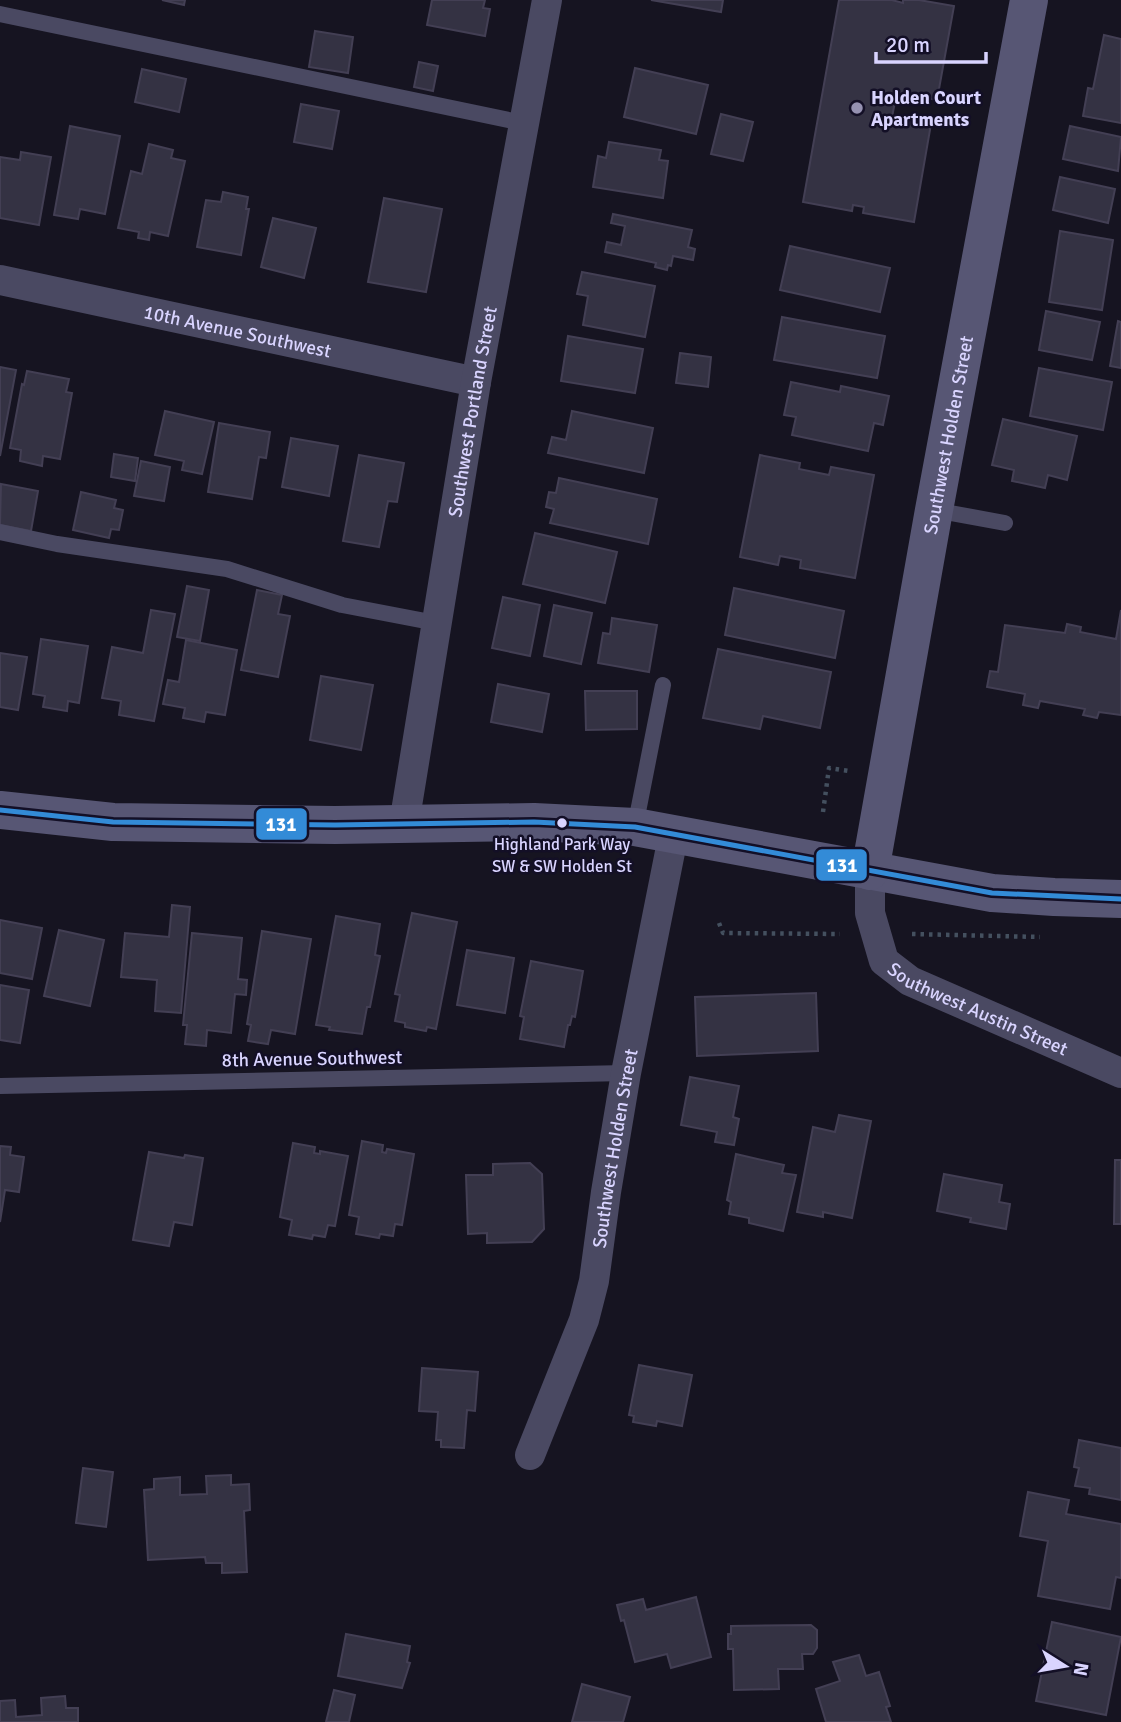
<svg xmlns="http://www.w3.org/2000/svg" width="1121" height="1722" font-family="Signika,sans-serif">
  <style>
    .building { fill: #343243; stroke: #433f54; stroke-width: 2 }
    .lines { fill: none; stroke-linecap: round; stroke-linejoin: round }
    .path { stroke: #44505f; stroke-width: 4.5; stroke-dasharray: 3.5 5; stroke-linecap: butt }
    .lane { stroke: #4a4962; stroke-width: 16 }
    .street { stroke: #4a4962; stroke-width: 30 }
    .secondary { stroke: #575674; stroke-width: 38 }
    .bus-1-casing { stroke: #130f26; stroke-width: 10 }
    .bus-1 { stroke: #338bd7; stroke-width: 5 }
    .poi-dot { fill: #9591b1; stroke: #130f26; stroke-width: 2.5 }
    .bus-dot { fill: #d9d4ff; stroke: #130f26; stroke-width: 2.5 }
    .labels { text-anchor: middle; stroke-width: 5; stroke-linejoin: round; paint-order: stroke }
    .bus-label { font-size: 17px; fill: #d9d4ff; stroke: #130f26 }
    .poi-label { font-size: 19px; font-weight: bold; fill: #d9d4ff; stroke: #130f26; text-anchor: start }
    .street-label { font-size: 19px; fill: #d9d4ff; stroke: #130f26 }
    .line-badge { stroke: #130f26; stroke-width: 2.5 }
    .badge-label { font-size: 19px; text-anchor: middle; font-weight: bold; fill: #fff }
  </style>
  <rect width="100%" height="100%" fill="#161421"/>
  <g class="building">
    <polygon points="162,0 185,0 184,5"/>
    <polygon points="432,0 485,0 483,8 490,9 485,36 427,25"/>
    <polygon points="651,0 723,0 721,12"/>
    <polygon points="839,0 892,0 903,3 903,0 919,0 954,6 937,100 897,92 892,117 931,124 914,222 863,213 864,207 853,205 852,211 803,202"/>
    <polygon points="315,31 353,37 348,73 309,67"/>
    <polygon points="1104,35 1121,39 1121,123 1083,116 1088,88 1093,89"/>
    <polygon points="419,62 438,66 433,91 414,87"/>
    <polygon points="635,68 708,85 696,134 624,117"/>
    <polygon points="142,69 186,79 179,112 135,102"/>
    <polygon points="301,104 339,111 332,149 294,142"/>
    <polygon points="721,114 753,122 743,161 711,154"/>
    <polygon points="70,126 120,136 105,214 80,209 78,219 54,215"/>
    <polygon points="1070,126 1121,137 1118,171 1063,159"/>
    <polygon points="609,142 661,150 659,160 668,161 663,198 593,187 598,156 606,158"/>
    <polygon points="149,144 173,150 171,158 185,161 168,236 150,232 149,240 138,238 139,232 118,228 131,171 142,174"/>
    <polygon points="21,152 51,157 39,225 0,218 0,157 20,160"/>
    <polygon points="1060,177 1115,189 1108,223 1053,210"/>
    <polygon points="223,192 248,197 246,209 249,209 241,255 197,247 206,200 221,202"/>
    <polygon points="384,198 442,209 426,292 368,282"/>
    <polygon points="613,214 692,230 688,247 695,249 693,260 673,256 671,266 668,265 667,270 655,267 656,263 605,252 607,242 621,245 625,226 611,223"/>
    <polygon points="273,218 316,228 304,278 261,267"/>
    <polygon points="1060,231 1113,240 1102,310 1049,302"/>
    <polygon points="790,246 890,268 880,312 780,290"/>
    <polygon points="582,272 655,286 645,337 583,325 588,296 577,294"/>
    <polygon points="1046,311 1100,322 1092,360 1039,350"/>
    <polygon points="782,317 885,336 877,378 774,360"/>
    <polygon points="1118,321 1121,322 1121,368 1110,366"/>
    <polygon points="568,336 643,349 635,393 561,381"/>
    <polygon points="680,353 711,357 708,387 676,383"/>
    <polygon points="0,367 16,370 0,456"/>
    <polygon points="1039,368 1112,382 1103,430 1030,416"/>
    <polygon points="27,371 69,379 66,392 72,393 60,459 43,456 42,466 20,461 21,450 10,448 22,384 24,385"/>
    <polygon points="791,382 840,392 841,386 889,396 883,425 874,423 868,451 792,435 796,417 784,415"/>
    <polygon points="165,411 214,422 202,474 182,470 184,461 155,455"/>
    <polygon points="572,411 653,428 644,473 548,453 552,437 566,440"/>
    <polygon points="1003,419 1077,436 1067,480 1048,475 1045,488 1012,481 1014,470 992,465"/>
    <polygon points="219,423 270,432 266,458 259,457 252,499 208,492"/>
    <polygon points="291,438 338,446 329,496 282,487"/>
    <polygon points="114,454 138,458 135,481 111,477"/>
    <polygon points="359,455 404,463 397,502 388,501 379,547 343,541"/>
    <polygon points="760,455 800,463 799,469 829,475 831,467 874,475 855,578 800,568 801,560 780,556 778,565 740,557"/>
    <polygon points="141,461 170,467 164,501 134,496"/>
    <polygon points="559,478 657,499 648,544 550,523 554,509 546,507 549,492 556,493"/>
    <polygon points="1,484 38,491 31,531 0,525"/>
    <polygon points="81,492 116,500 114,508 123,510 119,530 111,529 109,538 73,530"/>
    <polygon points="535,533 617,552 605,603 523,584"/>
    <polygon points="187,586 209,590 200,641 177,637"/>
    <polygon points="734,588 844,611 835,658 725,635"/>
    <polygon points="257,590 282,595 278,614 290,616 278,677 241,670"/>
    <polygon points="503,597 540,605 530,656 492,648"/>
    <polygon points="554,605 592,613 581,664 544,656"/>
    <polygon points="151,610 175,614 154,721 119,715 121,701 102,698 112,647 143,653"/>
    <polygon points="1121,610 1121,715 1099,712 1097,718 1083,715 1085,709 1040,701 1038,708 1023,705 1025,694 987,687 990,671 998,672 1005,625 1065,633 1067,624 1081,627 1080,632 1116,639"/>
    <polygon points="612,618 657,625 649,672 598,663 603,633 610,634"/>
    <polygon points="41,639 88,646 79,703 68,701 67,711 43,707 45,696 33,694"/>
    <polygon points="186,640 237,650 225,715 206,712 204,722 183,718 185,708 163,704 168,680 179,682"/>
    <polygon points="718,649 831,672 820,728 763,716 760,729 703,718"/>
    <polygon points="0,653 27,657 18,710 0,707"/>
    <polygon points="321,676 373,685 361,750 310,740"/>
    <polygon points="498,684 549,694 542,732 491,722"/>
    <polygon points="585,691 637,691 637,729 586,730"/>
    <polygon points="172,905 190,907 181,1013 155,1011 157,980 121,977 125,933 169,937"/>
    <polygon points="412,913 457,922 436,1029 427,1027 426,1031 405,1027 405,1023 395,1021 400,995 395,994"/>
    <polygon points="336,916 380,924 375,955 380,956 370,1007 367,1007 362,1034 329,1030 330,1027 316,1025"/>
    <polygon points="0,920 42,928 32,979 0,973"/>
    <polygon points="59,930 104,940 90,1006 44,996"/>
    <polygon points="262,931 311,939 295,1034 271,1030 268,1044 248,1041 251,1025 247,1024"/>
    <polygon points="192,933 242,938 238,979 247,980 246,995 235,994 231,1033 207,1030 206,1046 185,1044 187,1025 183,1025"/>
    <polygon points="467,950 514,958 505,1013 457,1005"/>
    <polygon points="531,961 583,971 575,1017 572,1016 570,1025 568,1025 564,1047 520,1039 524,1017 520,1016"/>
    <polygon points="0,985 29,990 20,1043 0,1040"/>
    <polygon points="816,993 818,1051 697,1056 695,997"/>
    <polygon points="690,1077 739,1086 733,1117 739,1119 734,1145 715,1142 717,1132 681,1125"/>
    <polygon points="839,1115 871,1121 852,1218 823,1212 823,1217 797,1212 813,1127 835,1132"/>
    <polygon points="362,1141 383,1145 382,1152 386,1153 387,1149 414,1154 402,1225 395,1224 393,1236 380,1234 379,1238 356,1234 359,1217 349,1215"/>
    <polygon points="293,1143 315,1147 314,1153 320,1154 320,1151 348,1156 335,1226 328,1225 325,1237 313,1235 312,1239 289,1235 292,1220 280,1217"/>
    <polygon points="0,1146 11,1147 10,1155 24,1157 19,1192 5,1190 0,1222"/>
    <polygon points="149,1152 184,1158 185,1155 203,1158 192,1225 174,1222 169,1246 133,1240"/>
    <polygon points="736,1154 784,1165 782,1173 796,1175 783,1231 749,1223 749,1218 729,1214 731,1202 727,1200"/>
    <polygon points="1115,1160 1121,1160 1121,1224 1114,1224"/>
    <polygon points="530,1163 542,1174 544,1229 532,1242 487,1243 487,1233 468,1234 466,1175 493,1175 493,1164"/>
    <polygon points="944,1174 1002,1185 999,1202 1010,1204 1006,1229 970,1222 971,1218 937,1211"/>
    <polygon points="639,1365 692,1375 682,1426 657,1421 656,1426 633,1422 634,1416 629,1415"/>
    <polygon points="422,1368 478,1372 475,1411 467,1410 464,1448 441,1447 441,1440 436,1440 438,1412 419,1411"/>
    <polygon points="1079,1440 1121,1448 1121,1500 1089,1494 1090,1488 1075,1486 1079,1468 1074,1467"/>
    <polygon points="83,1468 113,1472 106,1527 76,1523"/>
    <polygon points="231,1475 231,1485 249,1484 250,1510 244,1511 247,1572 222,1573 222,1563 206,1563 205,1557 148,1560 144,1490 154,1489 154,1479 180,1477 180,1495 207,1494 206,1476"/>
    <polygon points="1028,1492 1069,1500 1066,1514 1121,1524 1121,1578 1116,1577 1110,1609 1038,1596 1048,1541 1020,1536"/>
    <polygon points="696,1597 711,1657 671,1668 667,1654 635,1662 624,1620 621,1621 617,1605 643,1599 646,1610"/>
    <polygon points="1052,1622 1121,1637 1106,1715 1036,1701"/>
    <polygon points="811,1625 817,1630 817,1648 813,1654 802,1654 803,1669 778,1669 779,1689 734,1690 733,1649 728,1649 728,1634 731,1634 731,1626"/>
    <polygon points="346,1634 410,1646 407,1662 410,1663 402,1688 338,1676"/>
    <polygon points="859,1655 866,1676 879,1672 890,1706 886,1707 891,1722 826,1722 816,1689 840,1681 833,1662"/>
    <polygon points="582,1684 630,1697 623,1722 572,1722"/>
    <polygon points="334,1690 355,1695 349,1722 326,1722"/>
    <polygon points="65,1696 66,1708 78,1708 78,1722 0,1722 0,1701 15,1700 16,1717 42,1715 41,1698"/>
  </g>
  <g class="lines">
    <g class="path">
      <polyline points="823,812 829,768 849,771"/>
      <polyline points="719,923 723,933 840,934"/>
      <polyline points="912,934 1040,937"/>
    </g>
    <g class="lane">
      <polyline points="0,14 523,123"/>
      <polyline points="934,510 1005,523"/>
      <polyline points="0,532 57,544 227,569 342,605 436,623"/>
      <polyline points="635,827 663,685"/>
      <polyline points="0,1086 626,1073"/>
    </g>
    <g class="street">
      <path id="s1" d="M 0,280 L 476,382"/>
      <path id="s2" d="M 404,824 L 476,382 L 547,0"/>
      <path id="s3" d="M 870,871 L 870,913 L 884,961 L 910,981 L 1121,1073"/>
      <path id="s4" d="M 530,1455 L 584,1320 L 594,1281 L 606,1192 L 626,1073 L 674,832"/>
    </g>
    <g class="secondary">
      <polyline points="0,810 113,822 335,825 534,822 635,827 992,893 1054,897 1121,899"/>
      <path id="s5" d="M 870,871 L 934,510 L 1029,0"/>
    </g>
    <defs>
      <polyline id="bus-1" points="0,810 113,822 335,825 534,822 635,827 992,893 1121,899"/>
    </defs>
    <use href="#bus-1" class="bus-1-casing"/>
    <use href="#bus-1" class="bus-1"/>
  </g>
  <circle class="poi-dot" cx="857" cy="108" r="7"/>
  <circle class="bus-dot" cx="562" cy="823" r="6"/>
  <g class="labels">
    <g class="bus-label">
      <text x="562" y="850">Highland Park Way<tspan x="562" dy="22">SW &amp; SW Holden St</tspan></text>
    </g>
    <g class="poi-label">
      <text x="871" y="104">Holden Court<tspan x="871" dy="22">Apartments</tspan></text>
    </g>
    <g class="street-label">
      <text dy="7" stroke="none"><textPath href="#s1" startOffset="243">10th Avenue Southwest</textPath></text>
      <text dy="7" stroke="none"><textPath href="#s2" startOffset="418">Southwest Portland Street</textPath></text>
      <text dy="7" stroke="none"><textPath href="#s5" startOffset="443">Southwest Holden Street</textPath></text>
      <text dy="7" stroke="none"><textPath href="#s3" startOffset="198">Southwest Austin Street</textPath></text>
      <text transform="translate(312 1058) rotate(-1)" y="7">8th Avenue Southwest</text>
      <text dy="7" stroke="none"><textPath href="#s4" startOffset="320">Southwest Holden Street</textPath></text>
    </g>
  </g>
  <g class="line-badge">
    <rect x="255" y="807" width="53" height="34" rx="7" fill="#338bd7"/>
    <rect x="815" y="848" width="53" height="34" rx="7" fill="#338bd7"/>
  </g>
  <g class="badge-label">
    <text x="281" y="831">131</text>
    <text x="842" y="872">131</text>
  </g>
  <g transform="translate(1065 1666) rotate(101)" stroke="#130f26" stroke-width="5" paint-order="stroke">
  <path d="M0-5L12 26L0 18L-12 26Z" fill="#d9d4ff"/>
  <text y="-10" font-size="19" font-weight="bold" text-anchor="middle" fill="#d9d4ff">N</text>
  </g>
  <path d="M876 52v10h110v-10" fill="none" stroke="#d9d4ff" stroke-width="3.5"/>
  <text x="886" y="52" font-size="21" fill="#d9d4ff" stroke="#130f26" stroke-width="5" paint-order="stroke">20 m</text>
</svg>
